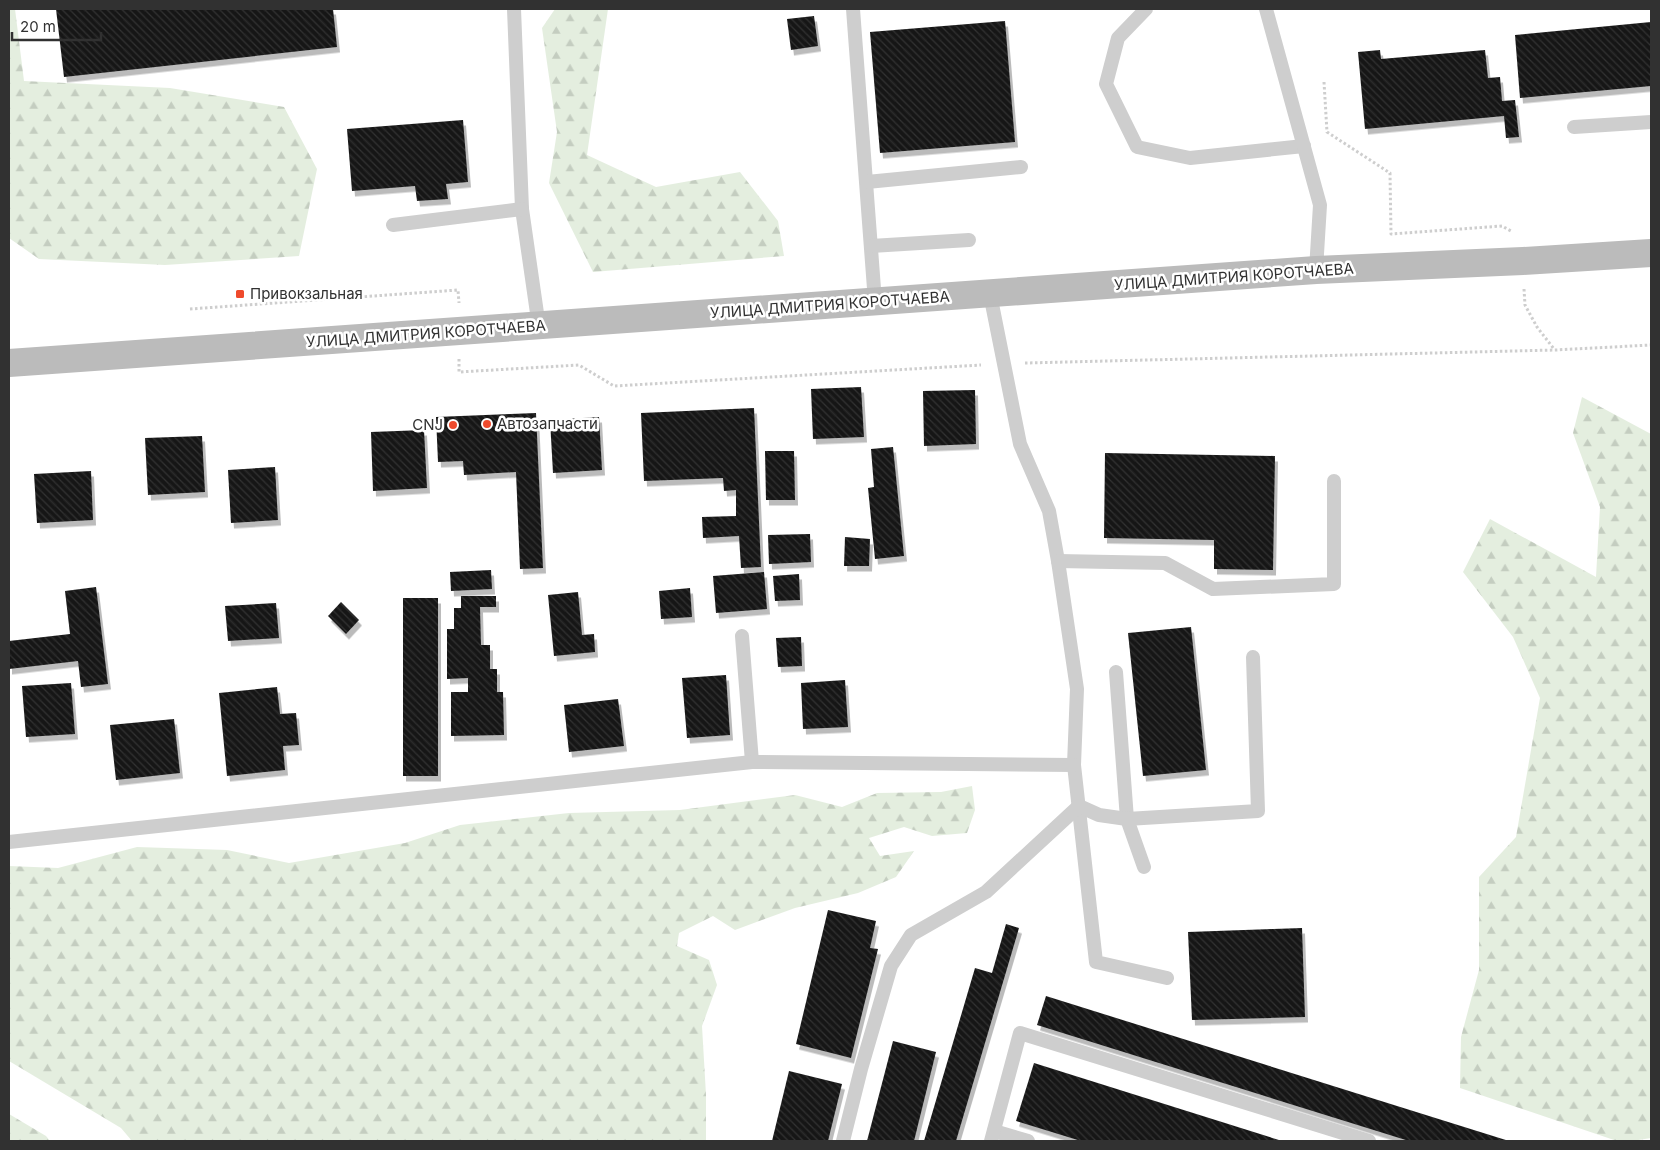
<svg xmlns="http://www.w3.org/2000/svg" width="1660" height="1150" font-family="Inter,sans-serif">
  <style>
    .forest { fill: url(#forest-firs) }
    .building { fill: url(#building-back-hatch); filter: url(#shadow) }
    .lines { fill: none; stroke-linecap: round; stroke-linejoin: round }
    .path { stroke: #cecece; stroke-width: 3; stroke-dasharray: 2.5 2.5; stroke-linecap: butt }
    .lane { stroke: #cecece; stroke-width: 14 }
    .secondary { stroke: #bbb; stroke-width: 28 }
    .poi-dot { fill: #ef4a2c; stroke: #fff; stroke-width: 2 }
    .labels { text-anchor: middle; stroke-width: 5; stroke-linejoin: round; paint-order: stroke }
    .street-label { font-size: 15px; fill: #313131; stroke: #fff }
    .poi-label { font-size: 15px; fill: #313131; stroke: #fff; text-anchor: start }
  </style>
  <defs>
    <pattern id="forest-firs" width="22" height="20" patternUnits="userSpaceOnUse" patternTransform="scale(1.25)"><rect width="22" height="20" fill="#e4eedf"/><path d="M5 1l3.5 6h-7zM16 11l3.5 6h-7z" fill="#c4cdc0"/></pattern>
    <pattern id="building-back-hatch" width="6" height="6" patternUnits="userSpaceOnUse" patternTransform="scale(1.25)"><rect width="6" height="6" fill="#181818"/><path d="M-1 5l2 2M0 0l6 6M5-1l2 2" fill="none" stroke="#313131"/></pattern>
    <filter id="shadow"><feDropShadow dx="3" dy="5.5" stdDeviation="0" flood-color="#0004"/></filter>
  </defs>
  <rect width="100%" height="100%" fill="#fff"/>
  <g class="forest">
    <polygon points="9,9 15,9 24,81 170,88 284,107 317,169 299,256 165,265 39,259 9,238"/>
    <polygon points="555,9 608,9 587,155 656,187 740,172 778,221 784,256 593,272 549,183 557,132 542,28"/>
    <polygon points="1582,397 1651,434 1651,1138 1632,1141 1617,1141 1460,1088 1461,1037 1479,970 1479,877 1516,837 1540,698 1513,637 1463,572 1490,519 1596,577 1600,507 1573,433"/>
    <polygon points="972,786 975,810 967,833 932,836 904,827 869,838 880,856 914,851 896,877 858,893 795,908 735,930 713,916 679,933 677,946 709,960 717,985 702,1026 706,1095 706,1141 132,1141 121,1128 9,1061 9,866 58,868 137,847 227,850 289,863 405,843 460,825 569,813 680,810 795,795 842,807 877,793 941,792"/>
    <polygon points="9,1114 46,1136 50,1141 9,1141"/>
  </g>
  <g class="building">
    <polygon points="56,9 333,9 337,47 64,77"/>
    <polygon points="814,16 818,46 791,50 787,19"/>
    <polygon points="1005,21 1015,142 880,153 870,32"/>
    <polygon points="1651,22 1651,86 1520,98 1515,35"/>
    <polygon points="1380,50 1381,59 1485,50 1488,78 1500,77 1502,101 1515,100 1519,137 1506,138 1504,116 1365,129 1358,52"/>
    <polygon points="463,120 468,182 446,184 448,199 417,201 415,186 352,191 347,129"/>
    <polygon points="861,387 864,437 813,439 811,389"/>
    <polygon points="975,390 976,444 924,446 923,391"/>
    <polygon points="754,408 761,567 741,568 739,536 703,538 702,517 736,516 736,490 724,491 723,478 644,481 641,413"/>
    <polygon points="536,413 543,568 520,569 516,472 464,475 463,461 438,462 436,417"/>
    <polygon points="599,417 602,470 553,473 550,420"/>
    <polygon points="424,430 427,488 373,491 371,432"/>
    <polygon points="202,436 205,492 148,495 145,438"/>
    <polygon points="893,447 904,556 875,559 868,488 874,487 871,449"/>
    <polygon points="765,451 794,451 795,500 766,500"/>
    <polygon points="1105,453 1275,456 1273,570 1214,569 1214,540 1104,538"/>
    <polygon points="275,467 278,520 231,523 228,470"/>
    <polygon points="91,471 93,520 37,523 34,474"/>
    <polygon points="810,534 811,562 769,564 768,535"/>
    <polygon points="845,537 870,539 869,566 844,566"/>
    <polygon points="491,570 492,589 451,591 450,572"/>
    <polygon points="764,572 767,609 716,613 713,576"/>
    <polygon points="799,574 800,600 775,601 773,576"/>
    <polygon points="96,587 108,684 81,687 78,661 9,669 9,641 70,634 65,591"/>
    <polygon points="690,588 692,617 661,619 659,591"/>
    <polygon points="578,592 582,635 594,634 595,652 554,656 548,595"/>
    <polygon points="461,596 496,596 496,607 480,607 481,645 490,645 490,669 497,669 497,692 503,692 504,735 451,736 451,692 468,692 468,678 447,679 447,629 454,629 454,608 461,608"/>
    <rect x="403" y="598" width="35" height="178"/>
    <polygon points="341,602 359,620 346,634 328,616"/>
    <polygon points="276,603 279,638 228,641 225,606"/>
    <polygon points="1191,627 1206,770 1143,776 1128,633"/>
    <polygon points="801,637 802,666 778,667 776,638"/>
    <polygon points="726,675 730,735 687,738 682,678"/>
    <polygon points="845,680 848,727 803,729 801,683"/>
    <polygon points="71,683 75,734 26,737 22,686"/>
    <polygon points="277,687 280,714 296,713 299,745 283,746 285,770 227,776 219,693"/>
    <polygon points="618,699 624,746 569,752 564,705"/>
    <polygon points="174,719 180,773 116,780 110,725"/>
    <polygon points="828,910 876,921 870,948 878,949 851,1058 796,1044"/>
    <polygon points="1006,924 1019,928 956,1141 924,1141 975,968 992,973"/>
    <polygon points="1302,928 1305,1017 1192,1020 1188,932"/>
    <polygon points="1046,996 1509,1141 1409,1141 1037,1025"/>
    <polygon points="893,1041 936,1052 914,1141 867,1141"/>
    <polygon points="1034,1063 1282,1141 1081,1141 1016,1121"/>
    <polygon points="789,1071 842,1084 828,1141 772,1141"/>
  </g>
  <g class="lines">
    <g class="path">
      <polyline points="1324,82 1327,132 1390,173 1391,234 1502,226 1511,231"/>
      <polyline points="1524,289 1525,305 1537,327 1554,349"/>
      <polyline points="190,309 458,290 459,303"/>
      <polyline points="459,359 459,372 579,365 614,386 981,365"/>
      <polyline points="1025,363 1555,350 1651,345"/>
    </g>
    <g class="lane">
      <polyline points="514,9 522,209 539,327"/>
      <polyline points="853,9 875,302"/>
      <polyline points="1146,9 1118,38 1106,84 1137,147 1190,158 1304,146"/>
      <polyline points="1266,9 1320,205 1316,270"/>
      <polyline points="1574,127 1651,122"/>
      <polyline points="867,182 1021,167"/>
      <polyline points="393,225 522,209"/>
      <polyline points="871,246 969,240"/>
      <polyline points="990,294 1020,444 1049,511 1058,561 1077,689 1074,765 1096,962 1167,978"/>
      <polyline points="1058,561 1165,563 1213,589 1334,584 1334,481"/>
      <polyline points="742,636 752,762"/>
      <polyline points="1116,672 1127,819 1144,867"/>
      <polyline points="9,842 752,762 1074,765"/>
      <polyline points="994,1131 1028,1141"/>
      <polyline points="843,1141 861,1069 891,966 911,935 986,892 1079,806 1099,815 1127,819 1258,811 1253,657"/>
      <polyline points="991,1141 1020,1033 1369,1141"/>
    </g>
    <polyline class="secondary" points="9,363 1316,270 1523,261 1651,253"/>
  </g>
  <g class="poi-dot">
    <rect x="235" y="289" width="10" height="10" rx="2.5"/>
    <circle cx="487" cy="424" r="5"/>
    <circle cx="453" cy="425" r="5"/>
  </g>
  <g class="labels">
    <g class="street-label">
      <text transform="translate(1234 277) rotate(-4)" y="5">УЛИЦА ДМИТРИЯ КОРОТЧАЕВА</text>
      <text transform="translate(830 305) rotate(-4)" y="5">УЛИЦА ДМИТРИЯ КОРОТЧАЕВА</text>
      <text transform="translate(426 334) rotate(-4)" y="5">УЛИЦА ДМИТРИЯ КОРОТЧАЕВА</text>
    </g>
    <g class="poi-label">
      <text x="250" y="299">Привокзальная</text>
      <text x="497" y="429">Автозапчасти</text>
      <text x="443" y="430" text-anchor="end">CNJ</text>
    </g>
  </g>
  <rect width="1660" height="1150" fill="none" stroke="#313131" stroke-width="20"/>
  <path d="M12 32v8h89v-8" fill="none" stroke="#313131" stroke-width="2.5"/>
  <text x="20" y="32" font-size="15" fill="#313131" stroke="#ffffff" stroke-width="4" paint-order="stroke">20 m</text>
</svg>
